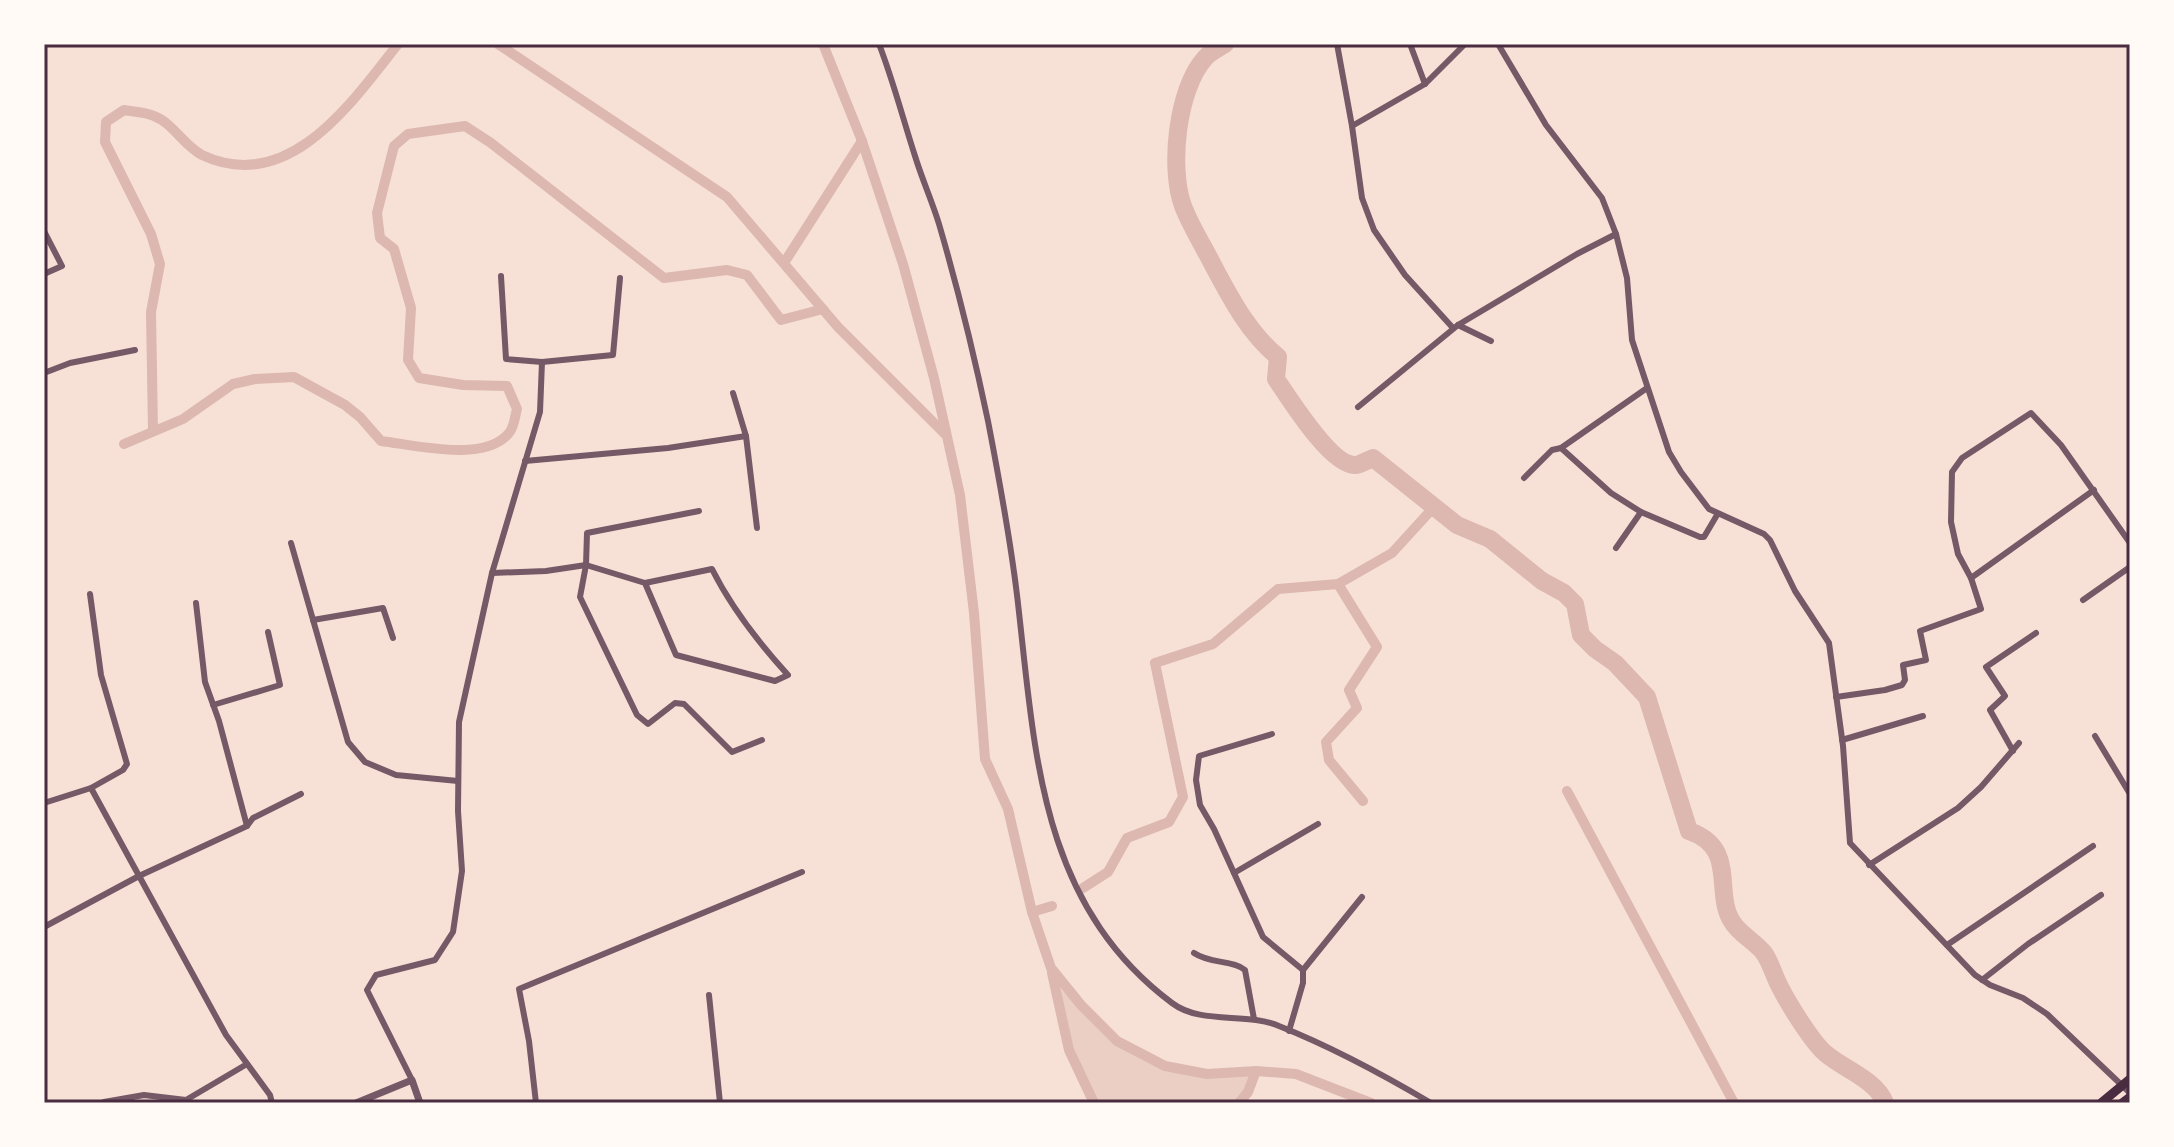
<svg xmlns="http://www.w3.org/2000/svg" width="2174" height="1147" font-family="'Roboto Condensed',sans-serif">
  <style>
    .green { fill: #ebcfc5 }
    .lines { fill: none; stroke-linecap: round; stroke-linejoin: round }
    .canal { stroke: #dcb8b0; stroke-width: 10 }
    .river { stroke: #dcb8b0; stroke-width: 18 }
    .minor { stroke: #755966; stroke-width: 6 }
    .tertiary { stroke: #755966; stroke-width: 7 }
    .primary { stroke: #4a2c40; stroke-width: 9 }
    .neatline { fill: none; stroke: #4a2c40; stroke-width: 3 }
  </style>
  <rect width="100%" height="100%" fill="#f7e1d7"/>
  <polygon class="green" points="1058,986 1116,1045 1164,1069 1205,1077 1251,1074 1244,1092 1235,1103 1098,1103 1073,1050"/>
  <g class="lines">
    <g class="canal">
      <polyline points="498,44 727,197 838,327 945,434"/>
      <polyline points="823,44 862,141 903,264 934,378 960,495 974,613 985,759 1008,809 1032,912 1051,968 1081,1005 1117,1041 1165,1066 1207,1074 1256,1071 1296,1074 1371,1103"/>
      <polyline points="784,263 862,141"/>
      <path d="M 153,431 L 151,312 L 160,264 L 151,234 L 105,142 L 106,122 L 124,110 C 134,112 145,112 154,116 C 173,123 184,146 202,155 C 289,196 352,102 398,44"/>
      <path d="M 124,444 L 183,419 L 233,384 L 255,379 L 294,377 L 345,405 L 360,417 L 381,441 C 415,445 485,463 509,433 C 514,428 515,416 517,409 L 507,386 L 463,385 L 419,378 L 408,360 L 411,308 L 394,249 L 380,238 L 377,213 L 394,146 L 408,134 L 465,126 L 491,143 L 664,278 L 727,270 L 747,275 L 781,320 L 823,309"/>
      <polyline points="1338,584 1377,647 1349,690 1357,708 1326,742 1329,760 1363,801"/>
      <polyline points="1567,791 1734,1103"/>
      <polyline points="1083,888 1108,872 1127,838 1169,822 1183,797 1155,663 1213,644 1278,589 1338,584 1392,553 1434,507"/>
      <polyline points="1032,912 1052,906"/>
      <polyline points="1052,973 1069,1050 1094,1103"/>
      <polyline points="1239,1103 1248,1092 1256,1071"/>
    </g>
    <path class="river" d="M 1225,44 C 1219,48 1210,52 1205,58 C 1177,89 1169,168 1183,206 C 1191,227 1204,247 1214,267 C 1231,299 1249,333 1278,357 L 1276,379 C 1289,398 1331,466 1355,465 C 1360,465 1368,460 1373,458 L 1457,525 L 1490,539 L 1542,581 L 1564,593 L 1575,604 L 1581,635 L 1595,649 L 1615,663 L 1647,697 L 1689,831 C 1742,849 1709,899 1737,928 C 1745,937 1757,944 1764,953 C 1771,963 1774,976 1780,987 C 1788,1003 1812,1042 1825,1053 C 1843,1069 1877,1080 1885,1103"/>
    <g class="minor">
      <path d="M 879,44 C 893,80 903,119 915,156 C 922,179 932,201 939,224 C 958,289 974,354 988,421 C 999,478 1010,537 1017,595 C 1035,746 1037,902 1172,1003 C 1201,1025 1246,1012 1279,1026 C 1332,1047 1382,1074 1431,1103"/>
      <polyline points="1337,44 1352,126 1425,84 1465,44"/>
      <polyline points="1410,44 1425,84"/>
      <polyline points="1498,44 1546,125 1602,198 1616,234 1627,278 1632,340 1669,452 1681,472 1709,509 1764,534 1770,540 1795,591 1829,643 1843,746 1850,843 1975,975 1990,985 2023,998 2047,1014 2130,1093"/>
      <polyline points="1352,126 1362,198 1374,230 1405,275 1453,328"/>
      <polyline points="44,231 62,266 44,274"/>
      <polyline points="501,276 506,359 542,362 613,355 620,278"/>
      <polyline points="1458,325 1491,341"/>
      <polyline points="44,373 70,363 135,350"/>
      <polyline points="1647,388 1561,448 1611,493 1641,512 1700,537 1704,537 1717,515"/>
      <polyline points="733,393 746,436"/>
      <polyline points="1358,407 1458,325 1577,254 1616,234"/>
      <polyline points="525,461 668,448 746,436 757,528"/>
      <polyline points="1524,478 1552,450 1561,448"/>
      <polyline points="699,511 587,533 586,565 580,597 637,715 648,724 675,703 684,704 732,752 762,740"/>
      <polyline points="291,543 348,742 365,762 396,775 458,781"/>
      <polyline points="1616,548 1641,512"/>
      <path d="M 492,573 L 546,571 L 586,565 L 645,583 L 676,655 L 775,681 L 788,675 C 758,642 732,609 712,569 L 645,583"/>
      <polyline points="1971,578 2094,490"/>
      <polyline points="90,594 101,675 127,764 123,770 91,788 226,1035 270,1095 272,1103"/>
      <polyline points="2083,600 2130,567"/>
      <polyline points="196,603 205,682 219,721 247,826"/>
      <polyline points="313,620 383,608 393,638"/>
      <polyline points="1836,697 1885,690 1902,685 1905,680 1903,665 1926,660 1920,631 1981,609 1971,578 1958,554 1951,522 1952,472 1962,458 2031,413 2061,445 2130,543"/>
      <polyline points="213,705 280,685 268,632"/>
      <polyline points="1272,734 1199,756 1196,780 1200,805 1214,829 1263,937 1303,970"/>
      <polyline points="2095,736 2130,794"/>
      <polyline points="1842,740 1923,716"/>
      <polyline points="2013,751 1990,710 2005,696 1986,667 2036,633"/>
      <polyline points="44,803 91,788"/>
      <polyline points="1869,865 1958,808 1981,787 2019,743"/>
      <polyline points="1234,873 1318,824"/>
      <polyline points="44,927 139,876 247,826 253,818 301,794"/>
      <polyline points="1947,945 2093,846"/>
      <path d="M 1194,953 C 1210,964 1233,960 1245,970 L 1254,1019"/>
      <polyline points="1982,980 2028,944 2101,895"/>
      <polyline points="709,995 720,1103"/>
      <polyline points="1289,1031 1303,983 1303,970 1362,897"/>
      <polyline points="412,1080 367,990 376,975 435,960 453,932 462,871 458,811 459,722 492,573 540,412 542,362"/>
      <polyline points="104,1102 144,1095 186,1100 247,1064"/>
      <polyline points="536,1103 529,1041 519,989 802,872"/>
    </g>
    <polyline class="tertiary" points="356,1103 412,1080 420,1103"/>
    <g class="primary">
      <polyline points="2101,1103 2130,1079"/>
      <polyline points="2122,1103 2130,1097"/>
    </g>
  </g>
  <rect width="2174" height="1147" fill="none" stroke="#fffaf5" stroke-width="92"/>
  <rect x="46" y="46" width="2082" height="1055" class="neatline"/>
</svg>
